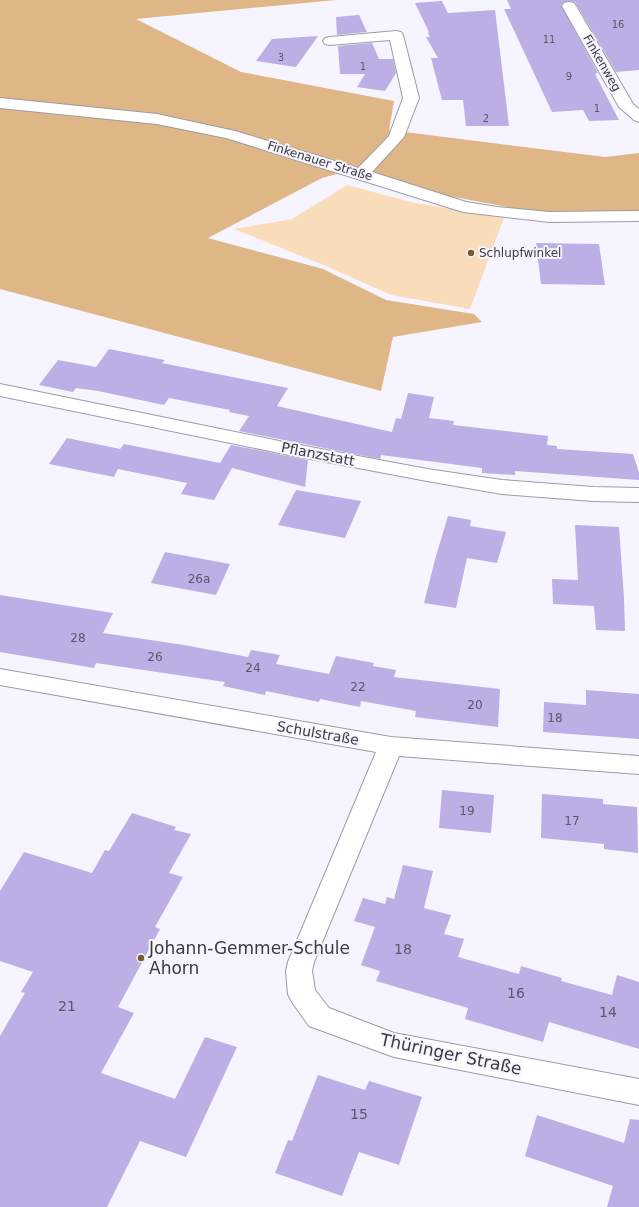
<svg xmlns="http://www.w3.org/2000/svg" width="639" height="1207" font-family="'DejaVu Sans',sans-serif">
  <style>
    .green { fill: #f9ddbb }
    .forest { fill: #dfb786 }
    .building { fill: #bcafe6 }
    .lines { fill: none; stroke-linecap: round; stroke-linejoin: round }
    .minor-casing { stroke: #9d9ba4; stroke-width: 2 }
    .minor { fill: #fff; fill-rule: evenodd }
    .poi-dot { fill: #79592f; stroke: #f6f4ff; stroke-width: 1.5 }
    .labels { text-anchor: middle; stroke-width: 4; stroke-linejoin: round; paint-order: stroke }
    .far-number-label { font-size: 10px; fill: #5b5768 }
    .far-street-label { font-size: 12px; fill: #3b3a3e; stroke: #f6f4ff }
    .far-poi-label { font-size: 12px; fill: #3b3a3e; stroke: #f6f4ff; text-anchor: start }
    .number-label { font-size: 12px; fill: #5b5768 }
    .street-label { font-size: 14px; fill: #3b3a3e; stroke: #f6f4ff }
    .near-number-label { font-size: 14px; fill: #5b5768 }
    .near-poi-label { font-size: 17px; fill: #3b3a3e; stroke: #f6f4ff; text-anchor: start }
    .near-street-label { font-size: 17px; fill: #3b3a3e; stroke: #f6f4ff }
  </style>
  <rect width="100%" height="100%" fill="#f6f4ff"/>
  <polygon class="green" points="347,185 411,202 504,218 470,309 391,295 326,266 234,229 292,219"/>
  <polygon class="forest" points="0,0 336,0 136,19 241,72 394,101 389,130 605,157 639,153 639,211 528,211 422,191 347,171 322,178 208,238 323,269 386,300 474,314 482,322 393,337 381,391 0,289"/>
  <g class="building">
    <polygon points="507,0 639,0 639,70 616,72 575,2 569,1 564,2 561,5 598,73 595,74 619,120 589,121 583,110 552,112 504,9 511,9"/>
    <polygon points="442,1 448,13 495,10 509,126 466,126 463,100 442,100 431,58 438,58 426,37 430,37 428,33 429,32 415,3"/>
    <polygon points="359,15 367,32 337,35 336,17"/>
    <polygon points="318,36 296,67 256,61 272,39"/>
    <polygon points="372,43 379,59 393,59 396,73 385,91 357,87 365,74 340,74 338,46"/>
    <polygon points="536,243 599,244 605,285 541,284"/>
    <polygon points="109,349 165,360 162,363 288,388 277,406 392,432 396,418 401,419 408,393 434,397 429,418 454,421 453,425 548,436 547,445 557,446 557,449 633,454 639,473 639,480 515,471 515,475 482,473 482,468 381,455 380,459 239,431 249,416 229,412 230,410 169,398 164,405 98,391 76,388 73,392 39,385 58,360 96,367"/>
    <polygon points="67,438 120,449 124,444 220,463 231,445 308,460 305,487 232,468 214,500 181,494 187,483 118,469 114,477 49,464"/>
    <polygon points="296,490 361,501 345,538 278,525"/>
    <polygon points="448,516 471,520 470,526 506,532 497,563 467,558 456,608 424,603 436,556"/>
    <polygon points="575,525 619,527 624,598 625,631 596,630 594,606 553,604 552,579 578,580"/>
    <polygon points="165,552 230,564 216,595 151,583"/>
    <polygon points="0,595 113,613 103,633 184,645 248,657 251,650 280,655 276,664 329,674 336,656 374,663 373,666 396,670 394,677 500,689 498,727 415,717 416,711 361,701 360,707 320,699 319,702 266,691 265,695 223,686 225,682 96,663 94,668 0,652"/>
    <polygon points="586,690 639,694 639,739 543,732 544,702 586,705"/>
    <polygon points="442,790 494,795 491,833 439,828"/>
    <polygon points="542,794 603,799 603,804 637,807 638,853 604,849 604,844 541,838"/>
    <polygon points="132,813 176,827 174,830 191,834 169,873 183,877 155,927 160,929 118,1007 134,1013 101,1073 175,1099 205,1037 237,1047 186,1157 140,1141 107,1207 0,1207 0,1036 25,993 21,992 33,972 0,961 0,891 24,852 92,873 105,850 109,851"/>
    <polygon points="403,865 433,871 424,908 451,915 444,934 464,939 458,957 519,974 521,966 562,978 561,981 612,995 617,975 639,982 639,1049 549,1022 543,1042 465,1019 468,1008 376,981 380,971 361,965 375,927 354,921 363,898 385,904 387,897 394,899"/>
    <polygon points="318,1075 365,1090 369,1081 422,1097 399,1165 359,1152 342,1196 275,1173 288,1140 292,1141"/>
    <polygon points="537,1115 624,1143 630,1119 639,1120 639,1207 607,1207 613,1186 525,1156"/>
  </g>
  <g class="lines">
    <defs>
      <g id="minor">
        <polygon points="569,2 574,3 576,6 633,104 639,109 639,122 634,120 619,107 562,6 564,3"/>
        <polygon points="396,31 401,32 403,35 419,98 404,137 372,172 466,202 497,207 549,212 639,211 639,221 549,222 463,212 226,138 157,124 0,108 0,98 157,114 235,131 358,168 389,136 403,98 390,40 330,45 325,44 323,41 325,38 330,37"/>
        <polygon points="0,384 284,442 427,469 502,480 593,487 639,488 639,502 593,501 502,494 427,481 284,454 0,396"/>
        <polygon points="0,669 391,737 639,756 639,774 399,756 314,962 312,971 315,990 329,1008 394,1033 639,1079 639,1105 394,1057 309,1026 292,1002 288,994 286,971 288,962 376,752 0,685"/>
      </g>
    </defs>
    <use href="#minor" class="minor-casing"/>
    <use href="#minor" class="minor"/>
  </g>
  <g class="poi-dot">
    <circle cx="471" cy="253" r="4"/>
    <circle cx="141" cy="958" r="4"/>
  </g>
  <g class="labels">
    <g class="far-number-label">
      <text x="618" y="28">16</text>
      <text x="549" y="43">11</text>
      <text x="281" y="61">3</text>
      <text x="363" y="70">1</text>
      <text x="569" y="80">9</text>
      <text x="597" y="112">1</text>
      <text x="486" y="122">2</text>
    </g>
    <g class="far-street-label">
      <text transform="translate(602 63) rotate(60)" y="4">Finkenweg</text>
      <text transform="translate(320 161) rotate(17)" y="4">Finkenauer Straße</text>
    </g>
    <g class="far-poi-label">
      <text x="479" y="257">Schlupfwinkel</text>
    </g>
    <g class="number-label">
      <text x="199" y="583">26a</text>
      <text x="78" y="642">28</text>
      <text x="155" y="661">26</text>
      <text x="253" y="672">24</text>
      <text x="358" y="691">22</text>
      <text x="475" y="709">20</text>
      <text x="555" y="722">18</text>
      <text x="467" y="815">19</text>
      <text x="572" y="825">17</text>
    </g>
    <g class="street-label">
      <text transform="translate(318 454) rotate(11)" y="5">Pflanzstatt</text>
      <text transform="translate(318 733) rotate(10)" y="5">Schulstraße</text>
    </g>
    <g class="near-number-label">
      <text x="403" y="954">18</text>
      <text x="516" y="998">16</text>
      <text x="67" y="1011">21</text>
      <text x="608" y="1017">14</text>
      <text x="359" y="1119">15</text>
    </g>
    <g class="near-poi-label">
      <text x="149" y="954">Johann-Gemmer-Schule<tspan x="149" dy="20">Ahorn</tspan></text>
    </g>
    <g class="near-street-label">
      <text transform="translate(451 1054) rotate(12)" y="6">Thüringer Straße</text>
    </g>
  </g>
</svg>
